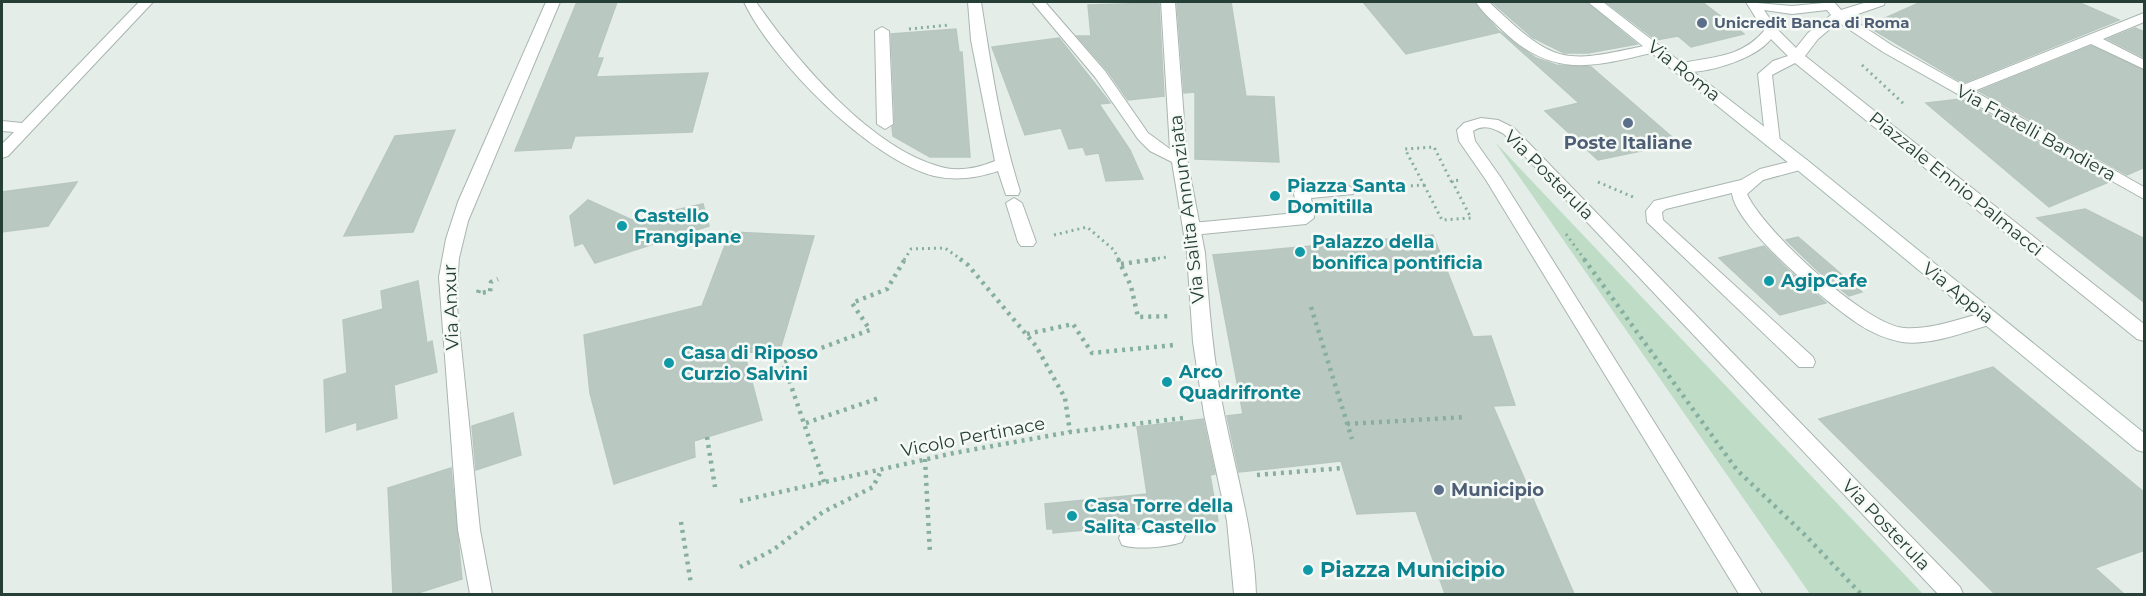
<svg xmlns="http://www.w3.org/2000/svg" width="2146" height="596" font-family="Montserrat,sans-serif">
  <style>
    .green { fill: #bfddc6 }
    .building { fill: #bac8c2; stroke: #b7c7c0; stroke-width: 1.5 }
    .lines { fill: none; stroke-linecap: round; stroke-linejoin: round }
    .service-casing { stroke: #a8b5b0; stroke-width: 2 }
    .pedestrian-casing { stroke: #a8b5b0; stroke-width: 2 }
    .minor-casing { stroke: #a8b5b0; stroke-width: 2 }
    .secondary-casing { stroke: #a4b9b0; stroke-width: 2 }
    .path-far1 { stroke: #87afa0; stroke-width: 3; stroke-dasharray: 2 4; stroke-linecap: butt }
    .path { stroke: #87afa0; stroke-width: 4.5; stroke-dasharray: 3 5; stroke-linecap: butt }
    .service { fill: #fff; fill-rule: evenodd }
    .pedestrian { fill: #fff; fill-rule: evenodd }
    .minor { fill: #fff; fill-rule: evenodd }
    .secondary { fill: #fff; fill-rule: evenodd }
    .service-dot { fill: #5c6f8a; stroke: #f6faf7; stroke-width: 2 }
    .culture-dot { fill: #0f9aa8; stroke: #f6faf7; stroke-width: 2 }
    .labels { text-anchor: middle; stroke-width: 5; stroke-linejoin: round; paint-order: stroke }
    .far-service-label { font-size: 15px; font-weight: bold; fill: #4e5e75; stroke: #f6faf7; text-anchor: start }
    .street-label { font-size: 18px; fill: #253f36; stroke: #f6faf7 }
    .service-label { font-size: 18px; font-weight: bold; fill: #4e5e75; stroke: #f6faf7 }
    .culture-label { font-size: 18px; font-weight: bold; fill: #0d838f; stroke: #f6faf7; text-anchor: start }
    .near-culture-label { font-size: 21px; font-weight: bold; fill: #0d838f; stroke: #f6faf7; text-anchor: start }
  </style>
  <rect width="100%" height="100%" fill="#e5ede9"/>
  <polygon class="green" points="1495,142 1923,594 1810,594"/>
  <g class="building">
    <polygon points="577,2 617,2 597,58 603,58 596,77 708,73 692,132 575,136 571,148 515,151"/>
    <polygon points="1185,2 1231,2 1246,96 1274,97 1279,162 1195,159 1195,92 1184,93 1177,3"/>
    <polygon points="1363,2 1474,2 1498,30 1536,58 1556,65 1591,67 1679,143 1598,160 1545,111 1579,103 1500,32 1406,54"/>
    <polygon points="1492,2 1586,2 1637,44 1588,53 1564,53 1532,37"/>
    <polygon points="1606,2 1702,2 1744,34 1691,47 1678,36 1656,40"/>
    <polygon points="1921,2 2078,2 2119,20 1963,83 1867,26"/>
    <polygon points="1159,3 1164,96 1128,100 1107,70 1077,36 1091,36 1088,5"/>
    <polygon points="2135,28 2145,32 2145,58 2108,39"/>
    <polygon points="956,29 959,52 962,52 970,157 930,157 893,136 892,127 895,124 891,34"/>
    <polygon points="1059,38 1110,103 1099,104 1130,150 1143,179 1106,181 1099,153 1086,155 1083,147 1069,149 1061,128 1025,135 992,47"/>
    <polygon points="2091,46 2145,71 2145,167 2127,175 1979,91"/>
    <polygon points="1961,99 2109,182 2049,207 1926,103"/>
    <polygon points="455,130 413,232 344,236 395,136"/>
    <polygon points="77,182 48,226 2,232 2,192"/>
    <polygon points="588,200 632,220 703,204 709,226 595,263 583,243 575,246 570,216"/>
    <polygon points="2085,209 2145,239 2145,303 2037,218"/>
    <polygon points="730,232 814,236 779,353 744,352 762,420 694,441 695,457 614,484 590,393 584,335 702,306"/>
    <polygon points="1433,235 1473,337 1491,336 1515,405 1493,406 1574,594 1445,594 1416,511 1357,514 1341,461 1239,472 1227,416 1243,414 1213,255"/>
    <polygon points="1798,237 1862,292 1849,296 1818,271 1786,240"/>
    <polygon points="1764,246 1784,266 1826,303 1780,315 1719,258"/>
    <polygon points="418,281 427,343 432,341 437,372 394,385 397,418 357,430 357,422 326,432 324,380 347,373 343,320 383,309 381,291"/>
    <polygon points="1993,367 2145,493 2145,550 2095,568 2124,594 1995,594 1819,419"/>
    <polygon points="513,413 521,455 476,470 472,426"/>
    <polygon points="1203,419 1215,474 1210,475 1218,521 1095,527 1095,529 1053,533 1053,529 1047,529 1045,504 1147,494 1137,427"/>
    <polygon points="451,468 462,579 415,594 393,594 388,488"/>
  </g>
  <g class="lines">
    <defs>
      <path id="service" d="M 1801,159 L 1807,160 L 1809,164 L 1807,168 L 1763,180 L 1747,194 C 1762,229 1865,325 1904,328 C 1932,330 1962,318 1989,311 L 1995,313 L 1998,318 L 1995,323 C 1968,331 1931,346 1902,342 C 1887,339 1872,333 1860,325 C 1829,305 1735,227 1732,193 L 1666,209 L 1662,212 L 1663,220 L 1813,357 L 1815,362 L 1813,367 L 1799,367 L 1647,222 L 1646,211 L 1654,201 L 1741,180 L 1760,169 Z"/>
      <g id="pedestrian">
        <polygon points="882,27 889,31 893,124 885,129 877,124 875,31"/>
        <polygon points="1347,185 1355,190 1353,194 1311,198 1314,218 1306,224 1192,235 1184,229 1192,223 1297,213 1294,193 1296,189"/>
        <path d="M 1196,247 L 1205,253 C 1209,307 1213,360 1224,413 C 1236,474 1254,532 1256,594 L 1234,594 L 1227,521 L 1204,414 L 1193,342 L 1187,253 Z"/>
        <path d="M 1174,526 L 1182,528 L 1185,535 L 1182,542 C 1166,547 1138,550 1122,545 L 1119,538 L 1122,531 Z"/>
      </g>
      <g id="minor">
        <polygon points="139,2 153,2 8,156 2,158 2,144 14,132 2,131 2,121 22,123"/>
        <polygon points="546,2 560,2 468,221 459,258 456,297 480,530 492,594 470,594 458,530 439,277 446,239 458,202"/>
        <path d="M 744,2 L 756,2 C 796,60 870,148 941,167 C 959,172 978,168 995,161 L 971,40 L 968,2 L 981,2 C 991,65 1000,129 1020,191 L 1018,195 L 1006,195 L 998,171 C 977,178 956,181 934,176 C 869,159 772,61 744,2 Z"/>
        <polygon points="1032,2 1045,2 1105,71 1148,133 1170,149 1161,2 1175,2 1187,159 1205,253 1202,257 1190,257 1187,253 1172,162 1150,151 1138,139 1095,77"/>
        <path d="M 1476,2 L 1489,2 C 1558,68 1563,63 1654,44 L 1661,48 L 1659,51 C 1594,67 1552,80 1500,28 C 1492,20 1481,11 1476,2 Z"/>
        <path d="M 1746,2 L 1792,6 L 1834,2 L 1841,10 L 1867,2 L 1885,2 L 1884,5 L 1849,17 L 1893,46 L 1963,85 L 2144,13 L 2144,22 L 2103,39 L 2144,60 L 2144,69 L 2091,44 L 1974,91 L 2144,187 L 2144,199 L 1883,52 L 1838,22 L 1818,39 L 1805,56 L 2144,324 L 2144,341 L 2137,339 L 1795,63 L 1772,75 L 1780,142 L 1772,147 L 1766,145 L 1758,74 L 1773,61 L 1788,56 L 1771,39 C 1755,60 1699,77 1674,71 L 1672,68 L 1674,65 C 1708,56 1739,60 1764,31 ZM 1764,10 L 1792,14 L 1827,10 L 1831,15 L 1808,33 L 1796,48 L 1776,28 Z"/>
        <path d="M 1481,118 L 1498,120 L 1514,128 L 1960,587 L 1963,594 L 1938,594 L 1504,134 C 1493,128 1484,124 1473,131 L 1475,141 L 1501,178 L 1762,594 L 1739,594 L 1486,180 L 1459,141 L 1457,130 L 1464,123 Z"/>
        <polygon points="1014,198 1022,203 1036,242 1033,246 1021,246 1018,242 1006,203"/>
      </g>
      <polygon id="secondary" points="1588,2 1603,2 1807,160 2144,433 2144,452 2137,450 1795,168"/>
    </defs>
    <use href="#service" class="service-casing"/>
    <use href="#pedestrian" class="pedestrian-casing"/>
    <use href="#minor" class="minor-casing"/>
    <use href="#secondary" class="secondary-casing"/>
    <g class="path-far1">
      <polyline points="909,29 949,25"/>
      <polyline points="1862,65 1905,105"/>
      <polyline points="1598,182 1633,197"/>
      <polyline points="1424,185 1442,220 1471,218 1452,181"/>
      <polyline points="1375,188 1424,185 1405,149 1434,147 1451,181 1461,180"/>
      <polyline points="1566,234 1585,260"/>
      <polyline points="1054,235 1087,227 1114,250 1119,260"/>
      <polyline points="904,260 911,249 945,248 962,260"/>
      <polyline points="1146,260 1168,257"/>
    </g>
    <g class="path">
      <polyline points="960,259 968,265 1036,346 1065,398 1070,432"/>
      <polyline points="1118,259 1131,286 1138,317 1172,316"/>
      <polyline points="1584,259 1737,470 1804,534 1861,594"/>
      <polyline points="1121,264 1156,259"/>
      <polyline points="479,290 478,293 490,292 491,282 498,279"/>
      <polyline points="1311,307 1352,439"/>
      <polyline points="1027,334 1073,324 1092,353 1174,345"/>
      <polyline points="806,423 879,398"/>
      <polyline points="1347,424 1466,417"/>
      <polyline points="707,437 715,487"/>
      <polyline points="925,459 930,554"/>
      <polyline points="1257,475 1343,468"/>
      <polyline points="824,482 783,362 870,330 852,303 887,289 905,259"/>
      <polyline points="740,501 954,453 1070,432 1183,418"/>
      <polyline points="681,522 691,584"/>
      <polyline points="740,567 773,550 823,512 873,487 882,469"/>
    </g>
    <use href="#service" class="service"/>
    <use href="#pedestrian" class="pedestrian"/>
    <use href="#minor" class="minor"/>
    <use href="#secondary" class="secondary"/>
  </g>
  <g class="service-dot">
    <circle cx="1702" cy="23" r="6"/>
    <circle cx="1628" cy="123" r="6"/>
    <circle cx="1439" cy="490" r="6"/>
  </g>
  <g class="culture-dot">
    <circle cx="1275" cy="196" r="6"/>
    <circle cx="622" cy="226" r="6"/>
    <circle cx="1300" cy="252" r="6"/>
    <circle cx="1769" cy="281" r="6"/>
    <circle cx="669" cy="363" r="6"/>
    <circle cx="1167" cy="382" r="6"/>
    <circle cx="1072" cy="516" r="6"/>
    <circle cx="1308" cy="570" r="6"/>
  </g>
  <g class="labels">
    <g class="far-service-label">
      <text x="1714" y="28">Unicredit Banca di Roma</text>
    </g>
    <g class="street-label">
      <text transform="translate(1684 71) rotate(38)" y="6">Via Roma</text>
      <text transform="translate(2036 133) rotate(29)" y="6">Via Fratelli Bandiera</text>
      <text transform="translate(1549 175) rotate(45)" y="6">Via Posterula</text>
      <text transform="translate(1956 184) rotate(39)" y="6">Piazzale Ennio Palmacci</text>
      <text transform="translate(1187 209) rotate(-97)" y="6">Via Salita Annunziata</text>
      <text transform="translate(1958 293) rotate(39)" y="6">Via Appia</text>
      <text transform="translate(451 307) rotate(-92)" y="6">Via Anxur</text>
      <text transform="translate(973 437) rotate(-11)" y="6">Vicolo Pertinace</text>
      <text transform="translate(1886 525) rotate(46)" y="6">Via Posterula</text>
    </g>
    <g class="service-label">
      <text x="1628" y="149">Poste Italiane</text>
      <text x="1451" y="496" text-anchor="start">Municipio</text>
    </g>
    <g class="culture-label">
      <text x="1287" y="192">Piazza Santa<tspan x="1287" dy="21">Domitilla</tspan></text>
      <text x="634" y="222">Castello<tspan x="634" dy="21">Frangipane</tspan></text>
      <text x="1312" y="248">Palazzo della<tspan x="1312" dy="21">bonifica pontificia</tspan></text>
      <text x="1781" y="287">AgipCafe</text>
      <text x="681" y="359">Casa di Riposo<tspan x="681" dy="21">Curzio Salvini</tspan></text>
      <text x="1179" y="378">Arco<tspan x="1179" dy="21">Quadrifronte</tspan></text>
      <text x="1084" y="512">Casa Torre della<tspan x="1084" dy="21">Salita Castello</tspan></text>
    </g>
    <g class="near-culture-label">
      <text x="1320" y="577">Piazza Municipio</text>
    </g>
  </g>
  <rect width="2146" height="596" fill="none" stroke="#253f36" stroke-width="6"/>
</svg>
